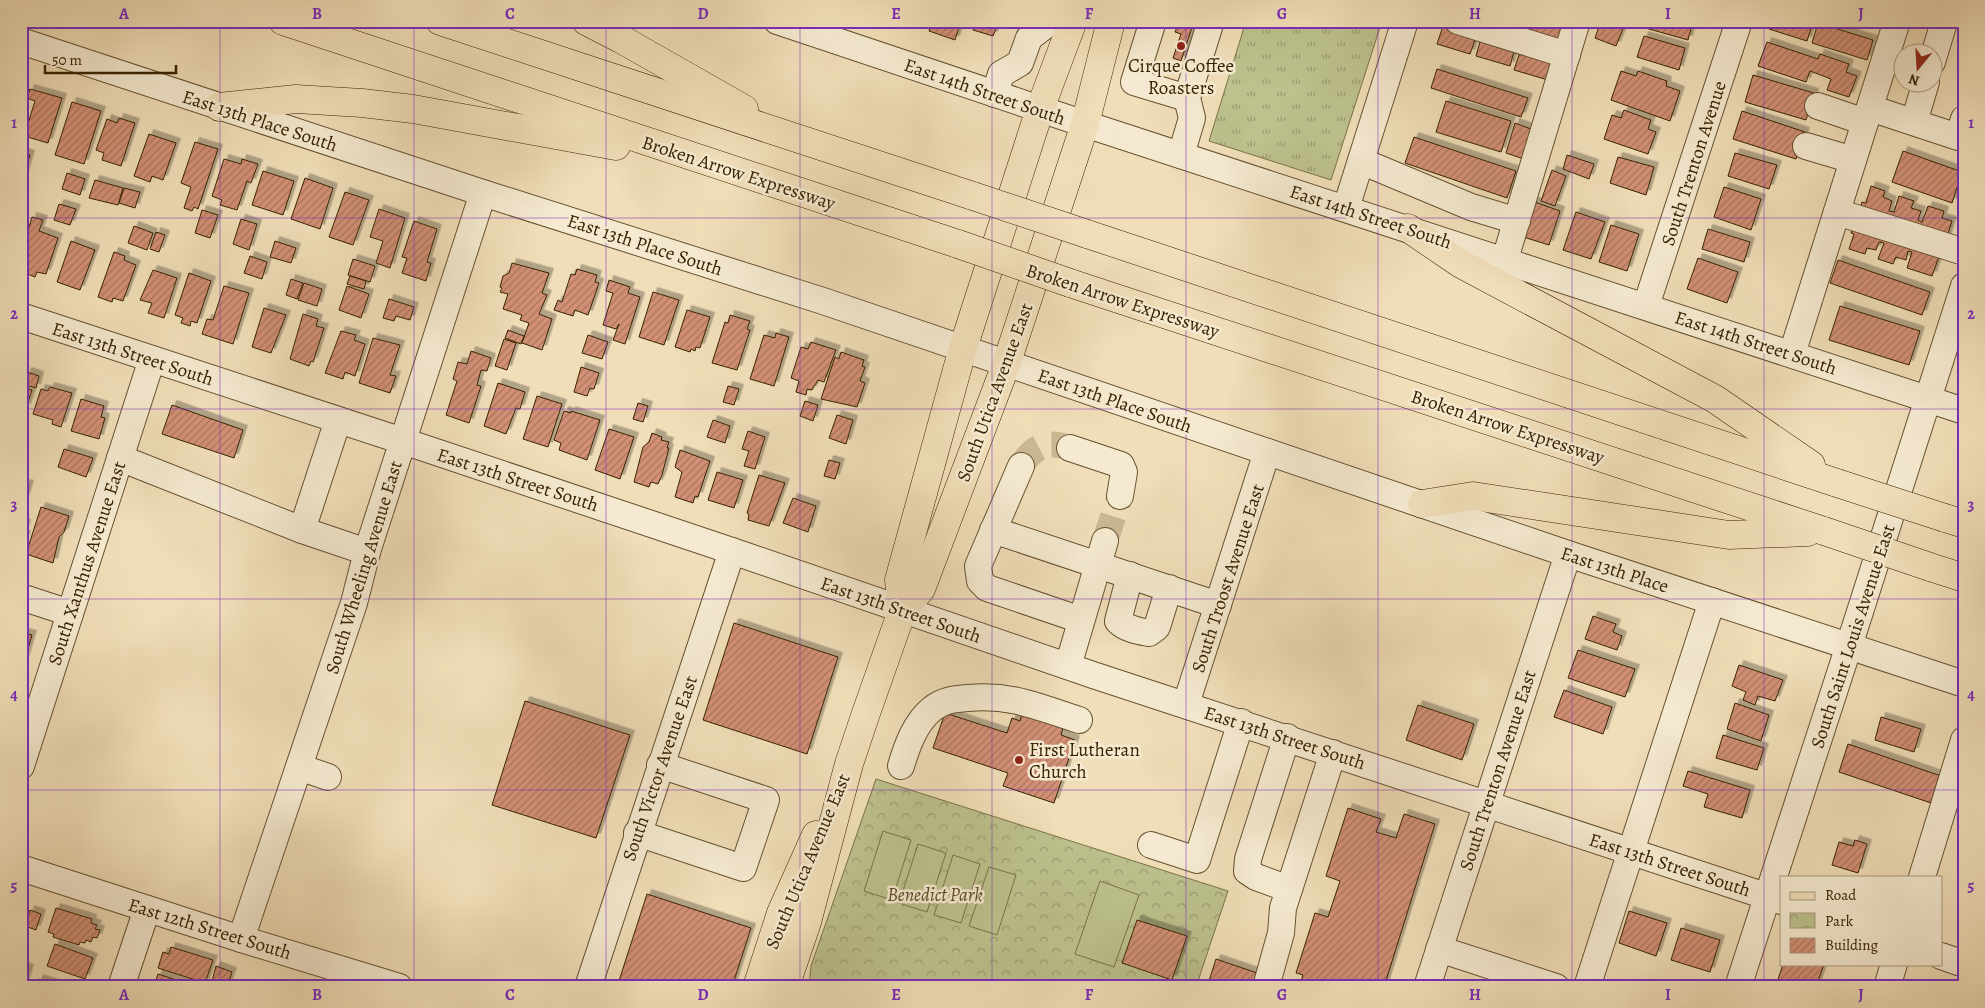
<svg xmlns="http://www.w3.org/2000/svg" width="1985" height="1008" font-family="Alegreya,serif">
  <style>
    .grass { fill: url(#grass-tufts); stroke: #7a7246 }
    .park { fill: url(#park-crowns); stroke: #7a7246 }
    .garden { fill: #bcc18d; stroke: #7a7246 }
    .building { fill: url(#building-hatch); stroke: #372200; filter: url(#shadow) }
    .lines { fill: none; stroke-linecap: round; stroke-linejoin: round }
    .minor-tunnel { stroke: #cbb893; stroke-width: 26; stroke-dasharray: 26 13; stroke-linecap: butt }
    .minor-casing { stroke: #65512e; stroke-width: 28 }
    .major-casing { stroke: #372200; stroke-width: 29 }
    .highway-casing { stroke: #372200; stroke-width: 29 }
    .minor { stroke: #f5ead1; stroke-width: 26 }
    .major { stroke: #f0deb8; stroke-width: 28 }
    .highway { stroke: #f0deb8; stroke-width: 28 }
    .highway-bridge-casing { stroke: #372200; stroke-width: 29; stroke-linecap: butt }
    .highway-bridge { stroke: #f0deb8; stroke-width: 28 }
    .grid { fill: none; stroke: #7b2cbf; stroke-width: 1; stroke-opacity: 0.55 }
    .poi-dot { fill: #8f2418; stroke: #f5ead1; stroke-width: 2 }
    .labels { text-anchor: middle; stroke-width: 5; stroke-linejoin: round; paint-order: stroke }
    .poi-label { font-size: 19px; fill: #372200; stroke: #f5ead1 }
    .street-label { font-size: 19px; fill: #372200; stroke: #f5ead1 }
    .park-label { font-size: 19px; font-style: italic; fill: #584a23; stroke: #f5ead1 }
    .neatline { fill: none; stroke: #7b2cbf; stroke-width: 2 }
    .grid-label { font-size: 16px; text-anchor: middle; font-weight: bold; fill: #7b2cbf }
  </style>
  <defs>
    <pattern id="grass-tufts" width="24" height="20" patternUnits="userSpaceOnUse" patternTransform="scale(1.25)"><rect width="24" height="20" fill="#bcc18d"/><path d="M3 7l-1-3M5 7V3M7 7l1-3M15 17l-1-3M17 17v-4M19 17l1-3" fill="none" stroke="#9a9c71"/></pattern>
    <pattern id="park-crowns" width="20" height="18" patternUnits="userSpaceOnUse" patternTransform="scale(1.25)"><rect width="20" height="18" fill="#bcc18d"/><path d="M2 6a3 3 0 1 1 6 0M12 15a3 3 0 1 1 6 0" fill="none" stroke="#9a9c71"/></pattern>
    <pattern id="building-hatch" width="6" height="6" patternUnits="userSpaceOnUse" patternTransform="scale(1.25)"><rect width="6" height="6" fill="#d29076"/><path d="M-1 1l2-2M0 6l6-6M5 7l2-2" fill="none" stroke="#ab755e"/></pattern>
    <filter id="shadow"><feDropShadow dx="4.5" dy="-4.5" stdDeviation="0" flood-color="#0004"/></filter>
  </defs>
  <rect width="100%" height="100%" fill="#f0deb8"/>
  <filter id="stains"><feTurbulence type="fractalNoise" baseFrequency=".004" numOctaves="4"/><feColorMatrix values="0 0 0 0 .2 0 0 0 0 .09 0 0 0 0 .02 0 0 0 .5 -.17"/></filter>
  <radialGradient id="worn" r=".72"><stop offset=".6" stop-color="#630" stop-opacity="0"/><stop offset="1" stop-color="#630" stop-opacity=".3"/></radialGradient>
  <polygon class="grass" points="1246,21 1382,21 1331,180 1209,141"/>
  <polygon class="park" points="876,779 1228,891 1196,987 809,987 811,966"/>
  <g class="garden">
    <polygon points="883,831 911,840 892,900 864,891"/>
    <polygon points="918,844 946,853 927,912 899,903"/>
    <polygon points="953,855 980,864 961,923 934,915"/>
    <polygon points="989,867 1016,875 997,935 969,926"/>
    <polygon points="1100,881 1139,895 1114,967 1075,954"/>
  </g>
  <g class="building">
    <polygon points="932,21 961,21 955,40 929,31"/>
    <polygon points="999,21 993,36 973,30 975,21"/>
    <polygon points="1509,21 1566,21 1560,41 1526,34 1528,29"/>
    <polygon points="1601,21 1610,21 1624,26 1616,46 1595,38"/>
    <polygon points="1644,21 1693,21 1688,40 1642,27"/>
    <polygon points="1772,21 1810,21 1813,22 1807,41 1769,29"/>
    <polygon points="1818,23 1873,40 1867,60 1812,43"/>
    <polygon points="1178,25 1192,27 1181,61 1173,58 1181,34 1175,32"/>
    <polygon points="1443,26 1476,37 1470,54 1437,44"/>
    <polygon points="1644,36 1685,48 1679,70 1637,57"/>
    <polygon points="1481,38 1515,48 1510,66 1476,56"/>
    <polygon points="1767,42 1818,59 1820,54 1849,64 1846,72 1857,76 1849,97 1827,90 1831,79 1810,71 1806,82 1758,66"/>
    <polygon points="1520,52 1553,62 1548,80 1514,70"/>
    <polygon points="1437,69 1528,98 1521,117 1431,88"/>
    <polygon points="1621,71 1636,76 1638,71 1667,81 1666,86 1680,91 1670,121 1611,100"/>
    <polygon points="1753,75 1814,93 1806,120 1745,102"/>
    <polygon points="30,89 62,98 48,143 24,136 35,101 27,98"/>
    <polygon points="1446,101 1511,121 1501,152 1436,132"/>
    <polygon points="72,102 101,111 84,164 55,155"/>
    <polygon points="1624,110 1651,120 1648,129 1656,132 1648,154 1604,139 1612,115 1621,118"/>
    <polygon points="1742,111 1805,132 1796,159 1733,139"/>
    <polygon points="119,118 135,123 121,166 102,160 104,153 96,150 107,119 117,123"/>
    <polygon points="1515,123 1539,132 1530,161 1506,153"/>
    <polygon points="149,134 176,143 163,180 152,176 150,182 134,176"/>
    <polygon points="1414,137 1516,171 1507,198 1405,163"/>
    <polygon points="195,142 218,149 198,209 194,207 192,211 184,208 191,187 181,183"/>
    <polygon points="1903,151 1962,172 1952,203 1892,182"/>
    <polygon points="21,152 30,155 24,175 21,174"/>
    <polygon points="1735,153 1777,165 1769,189 1728,176"/>
    <polygon points="1567,155 1594,164 1589,179 1563,169"/>
    <polygon points="1618,157 1654,167 1646,195 1610,183"/>
    <polygon points="224,159 241,164 242,159 258,164 251,183 247,181 237,210 220,205 222,200 212,196"/>
    <polygon points="1552,170 1566,176 1555,206 1541,201"/>
    <polygon points="263,171 294,181 283,215 252,205"/>
    <polygon points="67,173 85,179 80,195 62,189"/>
    <polygon points="305,178 333,188 320,229 291,219"/>
    <polygon points="95,180 123,188 118,205 89,198"/>
    <polygon points="1871,186 1885,191 1883,197 1892,201 1889,211 1894,212 1899,196 1914,201 1911,208 1921,211 1918,220 1922,222 1928,206 1944,211 1942,218 1952,221 1946,240 1861,206 1862,202 1866,203"/>
    <polygon points="1724,187 1761,199 1751,230 1714,217"/>
    <polygon points="124,188 140,192 135,208 119,203"/>
    <polygon points="345,192 369,200 353,245 329,237"/>
    <polygon points="1529,200 1560,211 1549,245 1517,235"/>
    <polygon points="59,204 76,209 70,225 54,220"/>
    <polygon points="379,209 405,218 390,268 376,263 383,241 370,237"/>
    <polygon points="202,210 218,215 210,238 195,233"/>
    <polygon points="1576,212 1605,222 1591,259 1563,250"/>
    <polygon points="32,217 43,220 39,231 58,238 46,274 37,272 35,277 25,273 27,268 21,266 21,255"/>
    <polygon points="241,219 257,224 249,250 233,244"/>
    <polygon points="414,221 437,229 427,262 431,263 426,281 402,273 407,258 402,257"/>
    <polygon points="1611,225 1639,234 1627,271 1599,262"/>
    <polygon points="134,226 153,233 147,250 128,243"/>
    <polygon points="1853,227 1941,251 1932,276 1907,268 1912,252 1908,251 1906,260 1896,257 1893,264 1878,259 1884,243 1879,242 1876,250 1867,248 1865,254 1849,249 1854,234 1851,233"/>
    <polygon points="1708,229 1750,242 1744,262 1702,249"/>
    <polygon points="156,232 165,235 159,252 150,249"/>
    <polygon points="71,241 95,250 80,290 57,282"/>
    <polygon points="275,241 296,248 291,263 270,257"/>
    <polygon points="114,252 125,256 124,260 136,265 123,301 113,298 112,302 98,297"/>
    <polygon points="250,256 267,262 262,279 244,273"/>
    <polygon points="1698,258 1738,272 1727,303 1687,289"/>
    <polygon points="353,259 375,266 370,282 348,275"/>
    <polygon points="1838,260 1930,292 1922,315 1830,283"/>
    <polygon points="512,263 549,273 542,293 547,295 539,314 552,319 542,350 522,343 529,323 520,320 522,315 503,309 508,294 500,292 502,288 500,287 503,276 509,273"/>
    <polygon points="577,269 597,275 595,282 599,283 588,315 575,310 573,316 554,310 558,300 562,302 571,274 575,275"/>
    <polygon points="153,270 177,278 164,318 148,313 152,303 140,300"/>
    <polygon points="189,273 211,281 197,323 191,321 190,326 181,323 183,318 175,315"/>
    <polygon points="350,276 366,281 364,289 347,284"/>
    <polygon points="291,279 303,283 297,299 286,295"/>
    <polygon points="609,280 630,287 628,293 640,297 625,344 613,340 619,324 616,329 603,325 613,293 606,291"/>
    <polygon points="304,283 322,289 317,306 298,300"/>
    <polygon points="224,286 249,293 233,344 202,334 207,319 213,320"/>
    <polygon points="347,286 369,294 361,318 339,310"/>
    <polygon points="653,292 679,300 664,345 639,337"/>
    <polygon points="389,299 414,307 410,320 396,316 394,321 383,318"/>
    <polygon points="1840,306 1920,331 1909,365 1829,340"/>
    <polygon points="264,308 286,315 271,353 252,347"/>
    <polygon points="687,310 710,317 700,348 696,347 695,351 691,349 690,352 675,347"/>
    <polygon points="303,314 318,319 316,326 324,328 313,362 311,361 309,366 290,359"/>
    <polygon points="730,315 750,321 747,329 750,330 737,370 712,363 725,322 728,323"/>
    <polygon points="508,330 524,336 521,344 505,338"/>
    <polygon points="341,331 356,335 354,340 365,344 355,376 345,372 343,379 325,373"/>
    <polygon points="776,333 789,337 774,386 750,379 764,335 775,338"/>
    <polygon points="588,335 608,342 602,359 582,353"/>
    <polygon points="373,338 400,345 390,375 396,376 390,393 359,383"/>
    <polygon points="504,339 516,343 507,370 495,366"/>
    <polygon points="811,342 836,350 824,382 818,380 812,390 807,389 806,395 796,392 799,381 791,378 801,347 808,349"/>
    <polygon points="471,351 491,358 487,371 481,370 477,385 481,386 469,423 446,415 457,381 453,379 458,362 467,364"/>
    <polygon points="841,352 864,360 862,366 865,367 860,381 865,383 857,407 821,399 835,357 839,359"/>
    <polygon points="581,367 599,373 594,389 590,388 587,396 574,392"/>
    <polygon points="27,372 39,376 36,388 23,384"/>
    <polygon points="498,383 525,392 520,409 516,408 506,434 484,426"/>
    <polygon points="21,386 32,390 26,408 21,407"/>
    <polygon points="728,386 739,389 734,405 723,402"/>
    <polygon points="50,387 72,393 61,427 52,424 53,420 33,414 41,389 48,391"/>
    <polygon points="537,396 562,404 548,447 523,439"/>
    <polygon points="81,399 104,406 101,417 105,418 99,439 71,431"/>
    <polygon points="805,401 818,405 813,421 800,416"/>
    <polygon points="638,403 648,406 643,422 633,419"/>
    <polygon points="172,405 243,430 234,458 162,434"/>
    <polygon points="564,411 571,413 571,411 600,420 587,460 559,450 561,443 554,440"/>
    <polygon points="837,415 853,420 846,444 829,438"/>
    <polygon points="713,420 730,426 725,443 707,437"/>
    <polygon points="609,429 634,437 620,479 595,470"/>
    <polygon points="748,431 765,437 755,469 744,466 749,451 742,449"/>
    <polygon points="652,433 662,437 661,440 669,442 667,448 669,448 662,475 658,484 651,482 649,487 634,482 643,447 649,442"/>
    <polygon points="64,449 93,458 86,477 58,467"/>
    <polygon points="680,450 710,461 698,497 695,496 693,503 675,497 682,472 675,467"/>
    <polygon points="829,460 840,463 835,479 824,476"/>
    <polygon points="717,472 743,480 734,508 708,500"/>
    <polygon points="759,475 785,483 769,526 748,520 749,514 747,513"/>
    <polygon points="21,483 29,485 21,510"/>
    <polygon points="793,498 816,506 808,532 783,523"/>
    <polygon points="41,507 69,516 64,532 59,537 53,563 26,554"/>
    <polygon points="21,522 26,524 23,534 26,535 21,550"/>
    <polygon points="1593,616 1616,624 1613,632 1622,636 1617,650 1585,639"/>
    <polygon points="734,623 838,657 807,754 703,720"/>
    <polygon points="21,632 32,635 21,672"/>
    <polygon points="1578,650 1635,669 1625,697 1568,678"/>
    <polygon points="1739,665 1783,680 1775,701 1758,696 1755,705 1743,700 1746,692 1732,686"/>
    <polygon points="1564,690 1612,707 1603,734 1554,717"/>
    <polygon points="525,701 630,735 596,838 492,805"/>
    <polygon points="1735,703 1769,715 1761,741 1727,729"/>
    <polygon points="1418,705 1474,724 1462,760 1406,740"/>
    <polygon points="1023,710 1064,724 1061,735 1075,740 1054,803 1003,786 1008,773 933,748 945,713 1007,733 1012,718 1020,721"/>
    <polygon points="1881,717 1921,729 1914,752 1875,740"/>
    <polygon points="1723,735 1764,748 1757,770 1716,758"/>
    <polygon points="1848,744 1941,776 1931,803 1839,772"/>
    <polygon points="1688,771 1750,790 1742,818 1704,807 1708,794 1683,786"/>
    <polygon points="1348,808 1381,819 1376,832 1396,838 1404,814 1435,824 1384,987 1290,987 1291,984 1299,987 1303,975 1296,973 1315,913 1328,917 1340,881 1326,876"/>
    <polygon points="1855,840 1867,844 1858,873 1832,865 1839,842 1853,846"/>
    <polygon points="647,894 751,928 732,987 617,987"/>
    <polygon points="56,908 92,919 91,923 97,925 95,929 100,930 97,938 93,937 91,942 86,940 85,943 80,942 79,945 53,937 54,934 48,932"/>
    <polygon points="30,910 41,914 36,930 25,926"/>
    <polygon points="1629,911 1667,923 1656,956 1619,943"/>
    <polygon points="1137,920 1187,936 1172,980 1122,963"/>
    <polygon points="1681,928 1720,940 1710,972 1671,960"/>
    <polygon points="55,944 93,958 85,979 47,966"/>
    <polygon points="171,947 213,960 205,983 158,968 163,952 169,954"/>
    <polygon points="1216,959 1260,974 1256,987 1207,987"/>
    <polygon points="1783,964 1824,964 1816,987 1780,987 1776,986"/>
    <polygon points="21,966 29,969 24,985 21,984"/>
    <polygon points="216,966 232,972 227,987 211,985"/>
    <polygon points="158,974 195,986 195,987 159,987 160,984 155,983"/>
    <polygon points="39,979 63,987 36,987"/>
  </g>
  <g class="lines">
    <g class="minor-tunnel">
      <path d="M 1021,466 C 1035,445 1047,440 1070,448"/>
      <polyline points="1105,541 1120,496"/>
    </g>
    <defs>
      <g id="minor">
        <polyline points="777,21 1085,124 1964,411"/>
        <polyline points="1153,21 1134,82 1187,98"/>
        <polyline points="1458,21 1567,55"/>
        <polyline points="21,41 483,193 823,301 1568,554 1964,684"/>
        <polyline points="1932,62 1944,22"/>
        <polyline points="995,94 1001,74 1020,63 1029,38 1046,25 1047,21"/>
        <polyline points="1818,106 1865,122"/>
        <polyline points="1870,108 1958,137 1964,119"/>
        <polyline points="1914,122 1926,82"/>
        <polyline points="1806,146 1853,160"/>
        <polyline points="1181,155 1192,118 1187,98 1211,21"/>
        <polyline points="1361,161 1471,207 1517,221"/>
        <polyline points="1346,208 1405,21"/>
        <polyline points="1837,212 1964,252"/>
        <polyline points="1505,259 1577,21"/>
        <polyline points="1646,306 1739,21"/>
        <polyline points="21,316 421,447 732,551 1093,675 1781,901"/>
        <polyline points="1792,354 1897,21"/>
        <polyline points="338,420 302,530 367,552"/>
        <polyline points="1070,448 1121,465 1124,472 1120,496"/>
        <polyline points="120,458 302,530"/>
        <polyline points="1021,466 978,566 980,581 987,588 1081,620"/>
        <polyline points="993,530 1218,605"/>
        <path d="M 1130,575 L 1118,621 C 1126,629 1138,631 1149,633 L 1157,627 L 1169,588"/>
        <polyline points="21,597 70,613"/>
        <polyline points="1068,666 1105,541"/>
        <polyline points="1186,704 1267,452"/>
        <polyline points="1287,737 1248,859 1247,871 1256,877 1289,889"/>
        <polyline points="21,766 152,359"/>
        <path d="M 901,766 C 907,746 915,723 932,709 C 943,700 954,699 968,698 C 1012,694 1038,707 1079,720"/>
        <polyline points="299,767 328,777"/>
        <polyline points="637,833 743,868 766,800 660,765"/>
        <polyline points="1151,845 1197,860 1241,722"/>
        <polyline points="21,868 241,939 399,987"/>
        <polyline points="1922,877 1964,740"/>
        <polyline points="241,939 354,603 367,552 483,193"/>
        <polyline points="1439,949 1556,987"/>
        <polyline points="1941,956 1964,964"/>
        <polyline points="121,987 147,909"/>
        <polyline points="588,987 732,551"/>
        <polyline points="1266,987 1281,933 1283,908 1333,753"/>
        <polyline points="1427,987 1568,554"/>
        <polyline points="1587,987 1712,601"/>
        <polyline points="1738,987 1858,618 1964,286"/>
        <polyline points="1887,987 1894,964"/>
      </g>
      <g id="major">
        <polyline points="902,611 899,580 963,348 1040,109 1073,21"/>
        <polyline points="757,987 781,913 816,835"/>
        <polyline points="785,987 807,922 849,764 865,716 902,611 921,589 1007,362 1085,124 1111,21"/>
      </g>
      <g id="highway">
        <polyline points="283,21 958,244"/>
        <polyline points="440,21 973,196"/>
        <polyline points="586,21 621,39 744,109"/>
        <polyline points="219,107 296,99 362,103 413,109 616,146"/>
        <polyline points="1408,228 1461,264 1715,399 1811,465"/>
        <polyline points="1087,234 1837,483"/>
        <polyline points="1070,283 1824,531"/>
        <polyline points="1422,504 1473,496 1729,535 1808,532"/>
        <polyline points="1945,518 1964,524"/>
        <polyline points="1930,567 1964,578"/>
      </g>
    </defs>
    <use href="#minor" class="minor-casing"/>
    <use href="#major" class="major-casing"/>
    <use href="#highway" class="highway-casing"/>
    <use href="#minor" class="minor"/>
    <use href="#major" class="major"/>
    <use href="#highway" class="highway"/>
    <defs>
      <g id="highway-bridge">
        <polyline points="973,196 1087,234"/>
        <polyline points="958,244 1070,283"/>
        <polyline points="1837,483 1945,518"/>
        <polyline points="1824,531 1930,567"/>
      </g>
    </defs>
    <use href="#highway-bridge" class="highway-bridge-casing"/>
    <use href="#highway-bridge" class="highway-bridge"/>
  </g>
  <path class="grid" d="M 220,21 L 220,987M 414,21 L 414,987M 606,21 L 606,987M 800,21 L 800,987M 992,21 L 992,987M 1186,21 L 1186,987M 1378,21 L 1378,987M 1572,21 L 1572,987M 1764,21 L 1764,987M 21,218 L 1964,218M 21,409 L 1964,409M 21,599 L 1964,599M 21,790 L 1964,790"/>
  <g class="poi-dot">
    <circle cx="1181" cy="46" r="5"/>
    <circle cx="1019" cy="760" r="5"/>
  </g>
  <g class="labels">
    <g class="poi-label">
      <text x="1181" y="72">Cirque Coffee<tspan x="1181" dy="22">Roasters</tspan></text>
      <text x="1029" y="756" text-anchor="start">First Lutheran<tspan x="1029" dy="22">Church</tspan></text>
    </g>
    <g class="street-label">
      <text transform="translate(985 91) rotate(19)" y="7">East 14th Street South</text>
      <text transform="translate(260 120) rotate(18)" y="7">East 13th Place South</text>
      <text transform="translate(1693 163) rotate(-72)" y="7">South Trenton Avenue</text>
      <text transform="translate(739 172) rotate(18)" y="7">Broken Arrow Expressway</text>
      <text transform="translate(1371 216) rotate(18)" y="7">East 14th Street South</text>
      <text transform="translate(645 244) rotate(18)" y="7">East 13th Place South</text>
      <text transform="translate(1123 300) rotate(18)" y="7">Broken Arrow Expressway</text>
      <text transform="translate(1756 342) rotate(18)" y="7">East 14th Street South</text>
      <text transform="translate(133 353) rotate(18)" y="7">East 13th Street South</text>
      <text transform="translate(994 392) rotate(-70)" y="7">South Utica Avenue East</text>
      <text transform="translate(1115 400) rotate(19)" y="7">East 13th Place South</text>
      <text transform="translate(1508 426) rotate(18)" y="7">Broken Arrow Expressway</text>
      <text transform="translate(518 479) rotate(18)" y="7">East 13th Street South</text>
      <text transform="translate(86 563) rotate(-72)" y="7">South Xanthus Avenue East</text>
      <text transform="translate(363 567) rotate(-73)" y="7">South Wheeling Avenue East</text>
      <text transform="translate(1615 569) rotate(18)" y="7">East 13th Place</text>
      <text transform="translate(1227 578) rotate(-72)" y="7">South Troost Avenue East</text>
      <text transform="translate(901 609) rotate(19)" y="7">East 13th Street South</text>
      <text transform="translate(1852 636) rotate(-72)" y="7">South Saint Louis Avenue East</text>
      <text transform="translate(1285 737) rotate(18)" y="7">East 13th Street South</text>
      <text transform="translate(659 768) rotate(-71)" y="7">South Victor Avenue East</text>
      <text transform="translate(1497 770) rotate(-72)" y="7">South Trenton Avenue East</text>
      <text transform="translate(807 861) rotate(-67)" y="7">South Utica Avenue East</text>
      <text transform="translate(1670 864) rotate(18)" y="7">East 13th Street South</text>
      <text transform="translate(210 928) rotate(17)" y="7">East 12th Street South</text>
    </g>
    <g class="park-label">
      <text x="935" y="901">Benedict Park</text>
    </g>
  </g>
  <rect width="1985" height="1008" fill="none" stroke="#f0deb8" stroke-width="55"/>
  <rect x="1780" y="876" width="162" height="90" fill="#f5ead1" stroke="#a99a7d"/>
  <rect x="1790" y="892" width="25" height="8" fill="#f0deb8" stroke="#a99a7d"/>
  <text x="1825" y="900" font-size="15" fill="#372200">Road</text>
  <rect x="1790" y="913" width="25" height="15" fill="url(#park-crowns)" stroke="#a99a7d"/>
  <text x="1825" y="926" font-size="15" fill="#372200">Park</text>
  <rect x="1790" y="938" width="25" height="15" fill="url(#building-hatch)" stroke="#a99a7d"/>
  <text x="1825" y="950" font-size="15" fill="#372200">Building</text>
  <g transform="translate(1918 68) rotate(198)"><circle r="24" fill="#f5ead1" stroke="#a99a7d"/>
  <path d="M0-4L9 19L0 12L-9 19Z" fill="#8f2418"/>
  <text y="-8" font-size="14" font-weight="bold" text-anchor="middle" fill="#372200">N</text>
  </g>
  <path d="M45 65v8h131v-8" fill="none" stroke="#372200" stroke-width="2.5"/>
  <text x="52" y="65" font-size="15" fill="#372200" stroke="#f5ead1" stroke-width="4" paint-order="stroke">50 m</text>
  <rect x="28" y="28" width="1930" height="952" class="neatline"/>
  <g class="grid-label">
    <text x="124" y="19">A</text>
    <text x="317" y="19">B</text>
    <text x="510" y="19">C</text>
    <text x="703" y="19">D</text>
    <text x="896" y="19">E</text>
    <text x="1089" y="19">F</text>
    <text x="1282" y="19">G</text>
    <text x="1475" y="19">H</text>
    <text x="1668" y="19">I</text>
    <text x="1861" y="19">J</text>
    <text x="14" y="128">1</text>
    <text x="1971" y="128">1</text>
    <text x="14" y="319">2</text>
    <text x="1971" y="319">2</text>
    <text x="14" y="510">3</text>
    <text x="1971" y="510">3</text>
    <text x="14" y="700">4</text>
    <text x="1971" y="700">4</text>
    <text x="14" y="891">5</text>
    <text x="1971" y="891">5</text>
    <text x="124" y="1000">A</text>
    <text x="317" y="1000">B</text>
    <text x="510" y="1000">C</text>
    <text x="703" y="1000">D</text>
    <text x="896" y="1000">E</text>
    <text x="1089" y="1000">F</text>
    <text x="1282" y="1000">G</text>
    <text x="1475" y="1000">H</text>
    <text x="1668" y="1000">I</text>
    <text x="1861" y="1000">J</text>
  </g>
  <rect width="100%" height="100%" filter="url(#stains)"/>
  <rect width="100%" height="100%" fill="url(#worn)"/>
</svg>
